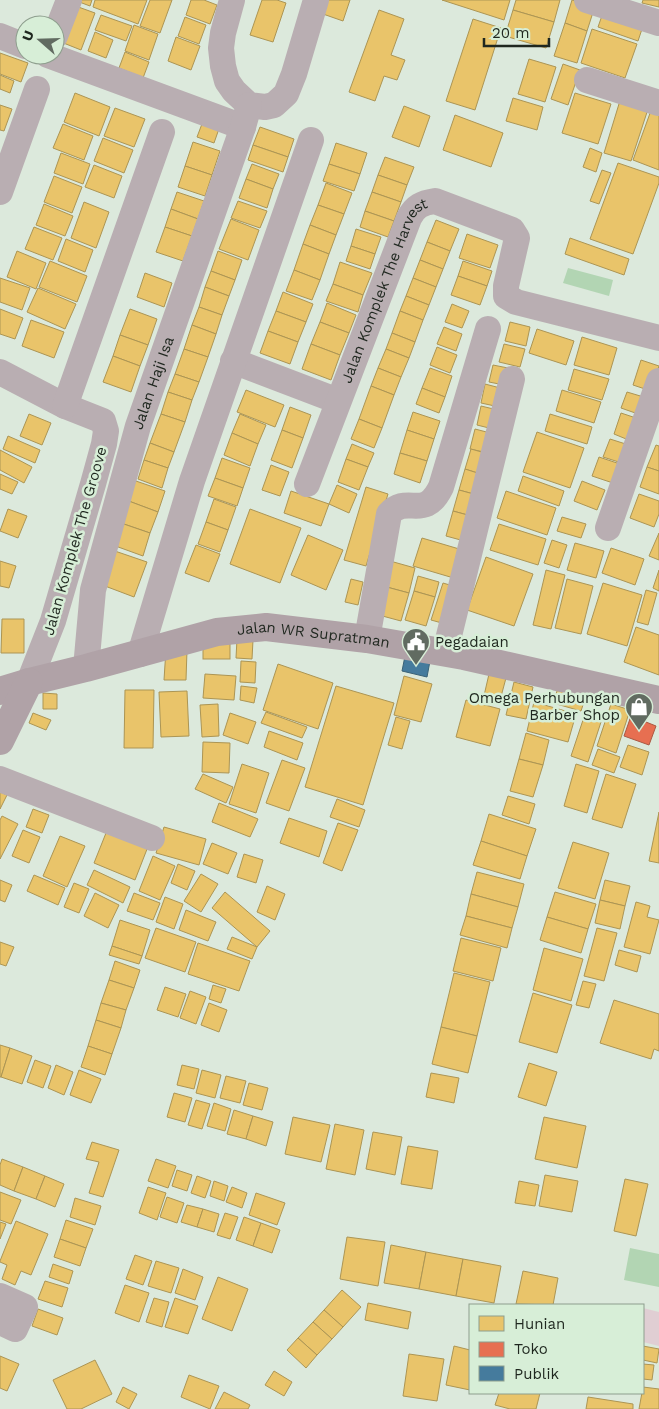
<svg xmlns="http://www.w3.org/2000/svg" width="659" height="1409" font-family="'Work Sans',sans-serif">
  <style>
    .green { fill: #e0ced3 }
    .water { fill: #b2d5b3 }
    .homes { fill: #e9c46a; stroke: #ac9554 }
    .shops { fill: #e76f51; stroke: #ab5942 }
    .public { fill: #457b9d; stroke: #3a6277 }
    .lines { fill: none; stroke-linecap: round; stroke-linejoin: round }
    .street { stroke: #b9aeb2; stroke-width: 26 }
    .secondary { stroke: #b0a2a7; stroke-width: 28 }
    .labels { text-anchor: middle; stroke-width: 5; stroke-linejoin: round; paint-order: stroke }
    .street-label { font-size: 15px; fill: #1f271f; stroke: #d7eed7 }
    .poi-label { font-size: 15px; fill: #1f271f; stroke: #d7eed7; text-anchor: start }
  </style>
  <rect width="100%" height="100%" fill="#dce9dc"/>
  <polygon class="green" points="643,1308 659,1312 659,1346 643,1342"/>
  <g class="water">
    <polygon points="568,268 613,280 609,296 563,283"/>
    <polygon points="630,1248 659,1254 659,1287 624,1280"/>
  </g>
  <g class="homes">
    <polygon points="74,0 92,0 90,6"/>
    <polygon points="95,0 147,0 138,24 93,7"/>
    <polygon points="150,0 172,0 160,33 140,26"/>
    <polygon points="191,0 204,0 217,5 210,24 186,15"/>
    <polygon points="262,0 277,0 286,3 273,42 250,35"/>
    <polygon points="328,0 350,0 343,21 323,14"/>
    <polygon points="442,0 510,0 504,20"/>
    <polygon points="516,0 560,0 554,22 513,10"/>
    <polygon points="572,0 595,6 587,31 565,23"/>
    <polygon points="643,0 659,0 659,7 642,3"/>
    <polygon points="70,4 95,13 81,50 56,40"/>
    <polygon points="605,7 645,20 638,41 598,27"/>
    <polygon points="379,10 404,19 391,55 405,60 397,80 384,76 375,101 349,92"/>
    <polygon points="513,10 554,22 546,48 505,36"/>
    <polygon points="101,15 132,26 126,41 95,30"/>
    <polygon points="185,17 206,25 199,44 178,36"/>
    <polygon points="473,19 501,28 475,110 446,101"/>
    <polygon points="565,23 587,31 577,63 554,56"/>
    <polygon points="134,25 158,34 149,60 125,51"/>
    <polygon points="592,29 637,44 625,78 581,63"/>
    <polygon points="95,32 113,40 106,58 88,51"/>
    <polygon points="176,37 200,46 191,70 168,61"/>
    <polygon points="125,52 149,62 143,78 119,68"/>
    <polygon points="0,53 28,63 21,82 0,74"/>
    <polygon points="529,59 556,67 545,102 518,94"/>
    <polygon points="563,64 580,70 568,105 551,99"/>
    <polygon points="0,75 14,81 10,93 0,89"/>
    <polygon points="75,93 110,107 99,136 64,122"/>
    <polygon points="575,93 611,104 598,144 562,133"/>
    <polygon points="622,94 650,103 631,161 604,153"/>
    <polygon points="513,98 543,107 537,130 506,121"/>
    <polygon points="0,105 12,109 4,131 0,130"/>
    <polygon points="653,105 659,107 659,170 633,160"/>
    <polygon points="404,106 430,116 419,147 392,137"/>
    <polygon points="115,108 145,119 134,147 104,136"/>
    <polygon points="455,115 503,133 491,167 443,150"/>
    <polygon points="205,116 221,123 214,143 197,137"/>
    <polygon points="63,124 93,136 84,160 53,148"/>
    <polygon points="260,127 294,139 288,157 253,145"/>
    <polygon points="103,138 133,150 124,173 94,161"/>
    <polygon points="193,142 220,151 212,175 185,166"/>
    <polygon points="336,143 367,153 360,174 329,164"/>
    <polygon points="253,145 288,157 283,172 248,160"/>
    <polygon points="590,148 602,153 596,172 583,167"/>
    <polygon points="61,153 90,164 83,184 54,173"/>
    <polygon points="385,157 414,167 407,185 378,175"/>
    <polygon points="618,163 659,177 659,183 633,254 590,239"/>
    <polygon points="252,164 279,174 273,189 246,179"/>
    <polygon points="329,164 360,174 354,191 323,181"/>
    <polygon points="94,165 122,176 114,198 85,187"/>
    <polygon points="185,166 212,175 205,196 178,187"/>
    <polygon points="602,170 611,173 599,204 590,201"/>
    <polygon points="378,175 407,185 401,202 372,192"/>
    <polygon points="54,176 82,187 72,213 44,202"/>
    <polygon points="246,179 273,189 267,208 239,198"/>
    <polygon points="326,183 352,193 344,214 318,205"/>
    <polygon points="177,192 204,201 198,219 171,209"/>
    <polygon points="372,192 401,202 394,221 365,211"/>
    <polygon points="238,201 267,211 260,228 231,218"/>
    <polygon points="84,202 109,212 96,248 71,238"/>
    <polygon points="44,204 73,216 65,236 36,225"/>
    <polygon points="318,205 344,214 336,235 310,225"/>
    <polygon points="171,209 198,219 192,236 165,227"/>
    <polygon points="365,211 394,221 388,237 360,227"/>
    <polygon points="231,219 259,230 248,260 219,249"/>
    <polygon points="436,220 459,229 450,251 427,242"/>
    <polygon points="310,225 336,235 329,254 303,244"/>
    <polygon points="34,227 62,238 53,260 25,249"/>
    <polygon points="165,227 192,236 183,261 156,252"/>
    <polygon points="356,229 381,237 375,254 351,246"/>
    <polygon points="467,234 498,245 490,268 459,258"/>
    <polygon points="570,238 629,259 624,275 565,254"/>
    <polygon points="66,239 93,250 85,272 58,261"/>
    <polygon points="427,242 450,251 443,269 420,260"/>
    <polygon points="303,244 329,254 320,280 294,270"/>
    <polygon points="351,246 375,254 370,269 346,261"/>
    <polygon points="17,251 46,263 36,289 7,277"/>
    <polygon points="218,251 242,260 235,280 211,271"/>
    <polygon points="420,260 443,269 436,287 413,278"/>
    <polygon points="50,261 87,276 77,302 39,287"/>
    <polygon points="463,261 492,271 487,286 458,276"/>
    <polygon points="340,262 372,273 363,295 333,284"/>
    <polygon points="294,270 320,280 312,300 286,291"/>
    <polygon points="211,271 235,280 229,296 205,287"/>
    <polygon points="145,273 172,283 164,307 137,297"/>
    <polygon points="458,276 487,286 480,305 451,295"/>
    <polygon points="0,278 30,288 22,310 0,302"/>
    <polygon points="413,278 436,287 429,305 406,296"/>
    <polygon points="333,284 363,295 358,312 326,301"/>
    <polygon points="205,287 229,296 222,315 199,307"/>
    <polygon points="38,288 76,304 65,329 27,312"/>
    <polygon points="283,292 313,304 306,322 276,311"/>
    <polygon points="406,296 429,305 423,320 400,311"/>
    <polygon points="327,303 356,315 349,333 320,322"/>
    <polygon points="452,304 469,311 462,328 445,322"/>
    <polygon points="199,307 222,315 216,334 192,325"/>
    <polygon points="0,309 23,318 15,339 0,334"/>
    <polygon points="130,309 157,319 148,345 120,335"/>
    <polygon points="276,311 306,322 298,342 268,331"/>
    <polygon points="400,311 423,320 415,342 392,333"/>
    <polygon points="31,320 64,332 54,358 22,346"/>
    <polygon points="320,322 349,333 340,355 311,344"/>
    <polygon points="510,322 530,327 526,346 505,341"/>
    <polygon points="192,325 216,334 208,357 184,349"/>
    <polygon points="444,327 462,334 456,351 437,344"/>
    <polygon points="537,329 574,341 566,365 529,353"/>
    <polygon points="268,331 298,342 290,364 260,353"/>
    <polygon points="392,333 415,342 409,358 386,349"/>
    <polygon points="120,335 148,345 140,366 113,356"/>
    <polygon points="582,337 617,348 609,375 574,365"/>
    <polygon points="311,344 340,355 331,380 302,369"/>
    <polygon points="504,344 525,349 520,367 499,362"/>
    <polygon points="437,347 457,355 450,373 430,365"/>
    <polygon points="184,349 208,357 199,382 175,374"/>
    <polygon points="386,349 409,358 401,377 378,368"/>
    <polygon points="113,356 140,366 131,392 103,382"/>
    <polygon points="641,360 659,366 651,391 633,385"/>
    <polygon points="493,365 513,369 509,386 489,382"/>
    <polygon points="378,368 401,377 394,395 371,386"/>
    <polygon points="430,368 452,376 445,397 422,388"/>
    <polygon points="574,369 609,379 602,400 568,390"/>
    <polygon points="175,374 199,382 192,400 168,392"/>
    <polygon points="485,384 508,390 504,408 481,403"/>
    <polygon points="371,386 394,395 382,428 359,419"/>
    <polygon points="422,388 445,397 439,413 416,404"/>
    <polygon points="246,390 284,405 275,427 237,412"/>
    <polygon points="562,390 601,402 594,423 556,411"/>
    <polygon points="168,392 192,400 185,422 161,414"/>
    <polygon points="627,392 647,398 641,415 621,408"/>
    <polygon points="481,406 502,411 497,430 477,425"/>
    <polygon points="290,407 311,415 303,438 282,430"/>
    <polygon points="413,412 440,421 434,439 407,430"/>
    <polygon points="621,413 639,419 631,441 614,434"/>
    <polygon points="29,414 51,423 42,445 20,436"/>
    <polygon points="161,414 185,422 174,452 150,443"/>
    <polygon points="240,414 266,425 258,444 232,433"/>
    <polygon points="550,414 592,427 587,444 545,431"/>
    <polygon points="359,419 382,428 374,448 351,439"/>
    <polygon points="475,429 498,435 493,454 470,449"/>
    <polygon points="282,430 303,438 292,468 271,460"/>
    <polygon points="407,430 434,439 427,461 400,453"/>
    <polygon points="537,432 584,448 570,488 523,472"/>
    <polygon points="232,433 258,444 250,466 224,455"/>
    <polygon points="8,436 40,450 35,463 3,449"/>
    <polygon points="610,439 632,446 625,464 603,457"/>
    <polygon points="150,443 174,452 168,468 144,460"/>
    <polygon points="352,444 374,453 368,467 346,459"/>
    <polygon points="656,445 659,446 659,471 647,467"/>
    <polygon points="471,449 492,455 487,476 465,469"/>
    <polygon points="0,450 32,467 24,483 0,470"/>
    <polygon points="400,453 427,461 420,483 394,474"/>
    <polygon points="599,457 626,466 619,485 592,476"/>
    <polygon points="222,458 250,468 243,488 215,478"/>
    <polygon points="346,459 368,467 359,490 338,482"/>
    <polygon points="144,460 168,468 162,488 138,479"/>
    <polygon points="271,465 289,472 280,496 262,490"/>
    <polygon points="647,467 659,471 659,494 640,487"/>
    <polygon points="465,469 487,476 481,496 459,490"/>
    <polygon points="0,474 18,482 12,494 0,489"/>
    <polygon points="523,476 564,491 559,506 518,491"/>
    <polygon points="215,478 243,488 237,506 208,496"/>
    <polygon points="133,480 165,491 158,512 126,500"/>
    <polygon points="582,481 605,490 597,510 574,501"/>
    <polygon points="337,485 357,494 349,513 329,504"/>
    <polygon points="366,487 388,494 366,566 344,560"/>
    <polygon points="459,490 481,496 475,517 453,511"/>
    <polygon points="291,491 329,504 321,526 284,513"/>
    <polygon points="506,491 556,508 547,535 497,518"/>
    <polygon points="639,494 659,501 659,514 654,527 630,518"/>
    <polygon points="214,499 236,507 228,530 206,522"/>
    <polygon points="126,500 158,512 150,533 118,522"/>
    <polygon points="8,509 27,516 18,538 0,531"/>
    <polygon points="250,509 301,528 280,583 230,564"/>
    <polygon points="453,511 475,517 468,542 446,536"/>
    <polygon points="562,517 586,524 581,538 557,531"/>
    <polygon points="118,522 150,533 143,556 110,544"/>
    <polygon points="206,522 228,530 220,552 198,544"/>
    <polygon points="499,524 546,539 538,565 490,550"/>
    <polygon points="659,533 659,560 649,556"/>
    <polygon points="308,535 343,550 326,590 291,575"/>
    <polygon points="422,538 466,551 457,579 413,566"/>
    <polygon points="552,540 567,545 559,568 544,563"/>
    <polygon points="575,543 604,551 596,578 567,570"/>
    <polygon points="196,545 220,554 209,582 185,573"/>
    <polygon points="611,548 644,559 635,585 602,573"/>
    <polygon points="109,549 147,562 134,597 97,583"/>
    <polygon points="486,557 533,574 514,626 467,610"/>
    <polygon points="0,561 16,566 9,588 0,586"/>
    <polygon points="390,561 415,568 409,593 383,586"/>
    <polygon points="546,570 565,575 551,629 533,625"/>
    <polygon points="659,570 659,591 653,588"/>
    <polygon points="418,576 439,582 435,597 414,591"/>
    <polygon points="351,579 363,582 358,605 345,602"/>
    <polygon points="567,579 593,586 581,634 555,628"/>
    <polygon points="443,583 460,588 449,625 431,620"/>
    <polygon points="603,583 642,595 627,646 587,634"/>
    <polygon points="383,586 409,593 401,621 375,614"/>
    <polygon points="646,590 657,593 648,625 637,622"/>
    <polygon points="414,591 435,597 426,626 405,620"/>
    <polygon points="2,619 24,619 24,653 1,653"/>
    <polygon points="636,627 659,635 659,675 624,662"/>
    <polygon points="237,639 253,640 252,659 236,658"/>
    <rect x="203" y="640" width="27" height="19"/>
    <polygon points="166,649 187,650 186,680 164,680"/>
    <polygon points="241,661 256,662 255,683 240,682"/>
    <polygon points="278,664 333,683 318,729 263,710"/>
    <polygon points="205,674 236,676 234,700 203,698"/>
    <polygon points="489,674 506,678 499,704 483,700"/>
    <polygon points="404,676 432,684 421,722 394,715"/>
    <polygon points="514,682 533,687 526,719 506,715"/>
    <polygon points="241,686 257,688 254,703 240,700"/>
    <polygon points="336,686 394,703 363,805 305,787"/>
    <polygon points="558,688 586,696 581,711 553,703"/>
    <polygon points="125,690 154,690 153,748 124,748"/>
    <polygon points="187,691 189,736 161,737 159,692"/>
    <polygon points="43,693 57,694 57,709 43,709"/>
    <polygon points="466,700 500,709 490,746 456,737"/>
    <polygon points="534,702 576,714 568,742 527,731"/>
    <polygon points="218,704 219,736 202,737 200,705"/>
    <polygon points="611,704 630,710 616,753 597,746"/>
    <polygon points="266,712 307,727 302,738 261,723"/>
    <polygon points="33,713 51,720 46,730 29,723"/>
    <polygon points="230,713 256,722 248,744 223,735"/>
    <polygon points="396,717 410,721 402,749 388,745"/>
    <polygon points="584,717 601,722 588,762 571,756"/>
    <polygon points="269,731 303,743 297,760 264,747"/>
    <polygon points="526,733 549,740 543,765 519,759"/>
    <polygon points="203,742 230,743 229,773 202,772"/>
    <polygon points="628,745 649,752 642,775 620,767"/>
    <polygon points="598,749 620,757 614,773 592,765"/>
    <polygon points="519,759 543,765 533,797 510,791"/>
    <polygon points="282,760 305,768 289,811 266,803"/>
    <polygon points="242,764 269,773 256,813 229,804"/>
    <polygon points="576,764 599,771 587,813 564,806"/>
    <polygon points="203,774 233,787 226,803 195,789"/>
    <polygon points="606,774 636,784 622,828 592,819"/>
    <polygon points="0,792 7,795 0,809"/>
    <polygon points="508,796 535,804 529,824 502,815"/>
    <polygon points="337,799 365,810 359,827 330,817"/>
    <polygon points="219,803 258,819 250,837 212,822"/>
    <polygon points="33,809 49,815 42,833 26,827"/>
    <polygon points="659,812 659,863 649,861"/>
    <polygon points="489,814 536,829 527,856 481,841"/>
    <polygon points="2,816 18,824 0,859 0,820"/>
    <polygon points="289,818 327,831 319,857 280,843"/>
    <polygon points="338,823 358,830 342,871 323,863"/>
    <polygon points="164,827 206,839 199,865 156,853"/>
    <polygon points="108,828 149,844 135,880 94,863"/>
    <polygon points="23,830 40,837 29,863 12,856"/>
    <polygon points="60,836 85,846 67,887 43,876"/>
    <polygon points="481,841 527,856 520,879 473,865"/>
    <polygon points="573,842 609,853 595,899 558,888"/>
    <polygon points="212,843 237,853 228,874 203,864"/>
    <polygon points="244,854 263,860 256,883 237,877"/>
    <polygon points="153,856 175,866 160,900 139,891"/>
    <polygon points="178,864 195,871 187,890 171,883"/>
    <polygon points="94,870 130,887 123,903 87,885"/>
    <polygon points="477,872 524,884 518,907 471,894"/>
    <polygon points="201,874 218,884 201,912 184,901"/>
    <polygon points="34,875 65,888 58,905 27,891"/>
    <polygon points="0,880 12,885 5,902 0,900"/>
    <polygon points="605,880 630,886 625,906 600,900"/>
    <polygon points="74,883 89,889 79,913 64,907"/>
    <polygon points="267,886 285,894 275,920 257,912"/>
    <polygon points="225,892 270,931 257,947 212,908"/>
    <polygon points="555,892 596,904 588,929 547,917"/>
    <polygon points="95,893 119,905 108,928 84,916"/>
    <polygon points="134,893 160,903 153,920 127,911"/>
    <polygon points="471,894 518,907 512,928 466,916"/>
    <polygon points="165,897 183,904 174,929 156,922"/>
    <polygon points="600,900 625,906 620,929 595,923"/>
    <polygon points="636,902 650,906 647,917 659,920 650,954 624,947"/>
    <polygon points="186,910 216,922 208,941 179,930"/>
    <polygon points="466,916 512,928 507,948 460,935"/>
    <polygon points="547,917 588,929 581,953 540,940"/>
    <polygon points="120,920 150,930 142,956 112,946"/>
    <polygon points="156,928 196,942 185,972 145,958"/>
    <polygon points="597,928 617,933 604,981 584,976"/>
    <polygon points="232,937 257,947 252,959 227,949"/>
    <polygon points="461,938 501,948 493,981 453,971"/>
    <polygon points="0,942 14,947 6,966 0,964"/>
    <polygon points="198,943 250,961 239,991 188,974"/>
    <polygon points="112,946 142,956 139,964 109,955"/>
    <polygon points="544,948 583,959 571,1001 533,990"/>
    <polygon points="619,950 641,956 637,972 615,965"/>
    <polygon points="115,961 140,970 134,988 109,980"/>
    <polygon points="454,973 490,982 477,1036 441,1027"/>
    <polygon points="109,980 134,988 126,1010 101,1003"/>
    <polygon points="583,981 596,984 589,1008 576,1005"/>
    <polygon points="213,985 226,989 221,1003 209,999"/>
    <polygon points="165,987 186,994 178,1017 157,1010"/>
    <polygon points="190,991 206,997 196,1024 180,1018"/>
    <polygon points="533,993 572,1005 557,1053 519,1042"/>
    <polygon points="614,1000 659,1014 659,1051 654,1049 651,1059 600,1043"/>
    <polygon points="101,1003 126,1010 121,1028 96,1020"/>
    <polygon points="209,1003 227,1010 219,1032 201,1025"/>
    <polygon points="96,1020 121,1028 112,1054 88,1046"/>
    <polygon points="441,1027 477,1036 468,1073 432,1064"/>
    <polygon points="0,1045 10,1048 1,1077 0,1077"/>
    <polygon points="88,1046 112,1054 105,1075 81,1067"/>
    <polygon points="10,1048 32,1056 22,1084 1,1077"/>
    <polygon points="35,1060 51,1066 43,1088 27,1082"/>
    <polygon points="529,1063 557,1072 546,1106 518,1097"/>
    <polygon points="56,1065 73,1072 64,1095 48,1088"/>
    <polygon points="182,1065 199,1069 194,1089 177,1085"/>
    <polygon points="79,1070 101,1079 91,1103 70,1095"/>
    <polygon points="202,1070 221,1075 215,1098 196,1093"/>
    <polygon points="431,1073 459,1078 454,1103 426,1097"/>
    <polygon points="226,1076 246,1081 240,1103 220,1098"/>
    <polygon points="249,1083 268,1088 262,1110 243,1105"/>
    <polygon points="174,1093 192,1098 185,1122 167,1117"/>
    <polygon points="196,1100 210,1104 202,1129 188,1125"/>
    <polygon points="214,1103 231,1109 225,1131 207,1126"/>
    <polygon points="234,1110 253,1116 246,1139 227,1134"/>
    <polygon points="253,1116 273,1122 266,1146 246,1139"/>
    <polygon points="293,1117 330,1125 321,1162 285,1154"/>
    <polygon points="544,1117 586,1126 577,1168 535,1159"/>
    <polygon points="335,1124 364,1130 355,1175 326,1169"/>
    <polygon points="373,1132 402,1137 395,1175 366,1169"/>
    <polygon points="92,1142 119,1150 103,1197 89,1193 99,1162 86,1159"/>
    <polygon points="408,1146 438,1151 432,1189 401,1184"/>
    <polygon points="2,1159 23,1167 14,1191 0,1185 0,1165"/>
    <polygon points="156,1159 176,1166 168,1188 148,1181"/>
    <polygon points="23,1167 45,1176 36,1199 14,1191"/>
    <polygon points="177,1170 192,1175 187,1191 172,1186"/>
    <polygon points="545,1175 578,1181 572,1212 539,1206"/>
    <polygon points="45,1176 64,1184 55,1207 36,1199"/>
    <polygon points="197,1176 211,1181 205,1198 191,1193"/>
    <polygon points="625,1179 648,1184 636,1236 614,1231"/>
    <polygon points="214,1181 228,1186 224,1201 210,1196"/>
    <polygon points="519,1181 539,1185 535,1206 515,1203"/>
    <polygon points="148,1187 166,1193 157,1220 139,1213"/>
    <polygon points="232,1187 247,1193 242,1208 226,1202"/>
    <polygon points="0,1192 21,1200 11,1224 0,1220"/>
    <polygon points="256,1193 285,1203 277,1225 249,1215"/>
    <polygon points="167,1197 184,1203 177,1223 160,1217"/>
    <polygon points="75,1198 101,1206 95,1225 70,1217"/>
    <polygon points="187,1205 203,1209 197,1227 181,1222"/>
    <polygon points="203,1209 219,1214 214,1232 197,1227"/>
    <polygon points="225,1213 238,1217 230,1239 217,1235"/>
    <polygon points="244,1217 261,1223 253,1246 236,1240"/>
    <polygon points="66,1220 93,1229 86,1248 60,1239"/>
    <polygon points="16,1221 48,1234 31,1275 21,1271 15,1285 2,1279 7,1265 0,1262 0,1261"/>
    <polygon points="0,1222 6,1224 0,1239"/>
    <polygon points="261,1223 280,1230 272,1253 253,1246"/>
    <polygon points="347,1237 385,1242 378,1286 340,1279"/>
    <polygon points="60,1239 86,1248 80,1266 54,1257"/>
    <polygon points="391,1245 426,1252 419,1289 384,1283"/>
    <polygon points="426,1252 463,1259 456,1296 419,1289"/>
    <polygon points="135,1255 152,1261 143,1285 126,1279"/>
    <polygon points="463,1259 501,1266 494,1303 456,1296"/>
    <polygon points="156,1261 179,1268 171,1293 148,1286"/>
    <polygon points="53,1264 73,1271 69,1284 49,1277"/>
    <polygon points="183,1269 203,1277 195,1300 175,1293"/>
    <polygon points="523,1271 558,1278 553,1305 516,1304"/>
    <polygon points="218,1277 248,1289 232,1331 202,1319"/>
    <polygon points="45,1281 68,1288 62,1307 38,1299"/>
    <polygon points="125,1285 149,1293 139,1322 115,1313"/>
    <polygon points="342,1290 361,1307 343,1327 324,1310"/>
    <polygon points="154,1298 169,1302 162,1327 146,1322"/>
    <polygon points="175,1298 198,1306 188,1334 165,1327"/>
    <polygon points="368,1303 411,1312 408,1329 365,1320"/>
    <polygon points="38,1309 63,1318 57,1335 32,1326"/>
    <polygon points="324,1310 343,1327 332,1339 313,1322"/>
    <polygon points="313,1322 332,1339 317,1355 298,1338"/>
    <polygon points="298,1338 317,1355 306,1368 287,1350"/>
    <polygon points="454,1346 470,1350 470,1390 446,1385"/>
    <polygon points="643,1346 659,1349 657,1363 643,1360"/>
    <polygon points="409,1354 444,1359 437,1401 403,1396"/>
    <polygon points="0,1356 19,1364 7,1391 0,1388"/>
    <polygon points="95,1360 112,1394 81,1409 67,1409 53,1380"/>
    <polygon points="643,1364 654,1365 652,1380 643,1379"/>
    <polygon points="274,1371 292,1382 284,1396 265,1385"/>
    <polygon points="189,1375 219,1386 210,1409 181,1397"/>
    <polygon points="123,1387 137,1394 129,1409 116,1402"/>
    <polygon points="643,1387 659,1389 659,1409 639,1409"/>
    <polygon points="224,1392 250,1405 248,1409 215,1409"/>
    <polygon points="499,1393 540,1393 536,1409 510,1409 495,1405"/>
    <polygon points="588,1397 633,1404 633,1409 586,1409"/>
  </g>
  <polygon class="shops" points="631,716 656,726 649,745 624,736"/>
  <polygon class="public" points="405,656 430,661 427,677 402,671"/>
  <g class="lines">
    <g class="street">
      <polyline points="232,0 223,33 221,48 223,66 227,81 234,91 249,105 265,107 274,105 286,94 294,74 316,0"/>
      <polyline points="587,0 659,23"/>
      <polyline points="0,36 25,46"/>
      <polyline points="55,36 69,0"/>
      <polyline points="48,55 243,127"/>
      <polyline points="587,80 659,103"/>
      <polyline points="0,192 37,89"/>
      <polyline points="233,361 338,401"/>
      <polyline points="0,372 65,406 103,421 106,431 104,444 93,484 53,621 29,682"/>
      <polyline points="65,406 162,132"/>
      <path id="s1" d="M 307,484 L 409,218 C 415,206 422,203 435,201 L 512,230 L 517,238 L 506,286 L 506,296 L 516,302 L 659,338"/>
      <polyline points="608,528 659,381"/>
      <path d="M 367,639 L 389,514 C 408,493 424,522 441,487 L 488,329"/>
      <polyline points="445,652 512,379"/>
      <polyline points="140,654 192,481 311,140"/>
      <path id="s2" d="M 86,668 L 93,590 L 138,426 L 243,127 L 249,105"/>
      <polyline points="0,779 152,838"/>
      <polyline points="0,1296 25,1307 15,1329 0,1322"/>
    </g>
    <g class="secondary">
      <path id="s3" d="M 0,691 L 29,682 L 86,668 L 217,632 L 266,627 L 367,639 L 464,656 L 659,700"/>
      <polyline points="0,741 29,682"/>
    </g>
  </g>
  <defs>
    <symbol id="civic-pin" viewBox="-11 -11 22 30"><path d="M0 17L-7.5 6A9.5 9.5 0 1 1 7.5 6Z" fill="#616b61" stroke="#d7eed7"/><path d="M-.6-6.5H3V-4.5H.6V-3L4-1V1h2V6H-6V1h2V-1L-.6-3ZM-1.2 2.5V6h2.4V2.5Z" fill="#fff"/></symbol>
    <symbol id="shop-pin" viewBox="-11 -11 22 30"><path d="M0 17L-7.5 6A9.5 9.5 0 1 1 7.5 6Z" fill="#616b61" stroke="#d7eed7"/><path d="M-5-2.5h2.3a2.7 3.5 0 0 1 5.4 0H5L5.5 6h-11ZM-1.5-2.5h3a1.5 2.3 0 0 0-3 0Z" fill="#fff"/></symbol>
  </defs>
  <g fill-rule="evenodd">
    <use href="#civic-pin" x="400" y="626" width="32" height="43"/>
    <use href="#shop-pin" x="623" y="691" width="32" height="43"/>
  </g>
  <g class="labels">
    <g class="street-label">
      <text dy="5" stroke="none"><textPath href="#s1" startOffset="209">Jalan Komplek The Harvest</textPath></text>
      <text dy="5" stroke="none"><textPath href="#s2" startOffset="294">Jalan Haji Isa</textPath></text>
      <text transform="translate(75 541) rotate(-74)" y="5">Jalan Komplek The Groove</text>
      <text dy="5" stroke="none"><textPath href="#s3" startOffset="322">Jalan WR Supratman</textPath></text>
    </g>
    <g class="poi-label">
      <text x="435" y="647">Pegadaian</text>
      <text x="620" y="703" text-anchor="end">Omega Perhubungan<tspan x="620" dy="17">Barber Shop</tspan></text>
    </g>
  </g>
  <rect x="469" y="1304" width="175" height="90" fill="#d7eed7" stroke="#8d9e8d"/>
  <rect x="479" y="1316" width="25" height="15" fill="#e9c46a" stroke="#8d9e8d"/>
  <text x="514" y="1329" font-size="15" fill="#1f271f">Hunian</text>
  <rect x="479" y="1342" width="25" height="15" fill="#e76f51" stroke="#8d9e8d"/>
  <text x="514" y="1354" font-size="15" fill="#1f271f">Toko</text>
  <rect x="479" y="1366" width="25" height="15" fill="#457b9d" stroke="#8d9e8d"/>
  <text x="514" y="1379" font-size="15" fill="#1f271f">Publik</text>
  <g transform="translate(40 40) rotate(290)"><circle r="24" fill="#d7eed7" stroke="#8d9e8d"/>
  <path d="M0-4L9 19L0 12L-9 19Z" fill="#616b61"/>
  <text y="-8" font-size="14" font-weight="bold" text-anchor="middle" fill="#1f271f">U</text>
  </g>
  <path d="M484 38v8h65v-8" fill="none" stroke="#1f271f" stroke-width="2.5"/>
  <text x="492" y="38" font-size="15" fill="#1f271f" stroke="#d7eed7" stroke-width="4" paint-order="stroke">20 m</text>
</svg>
